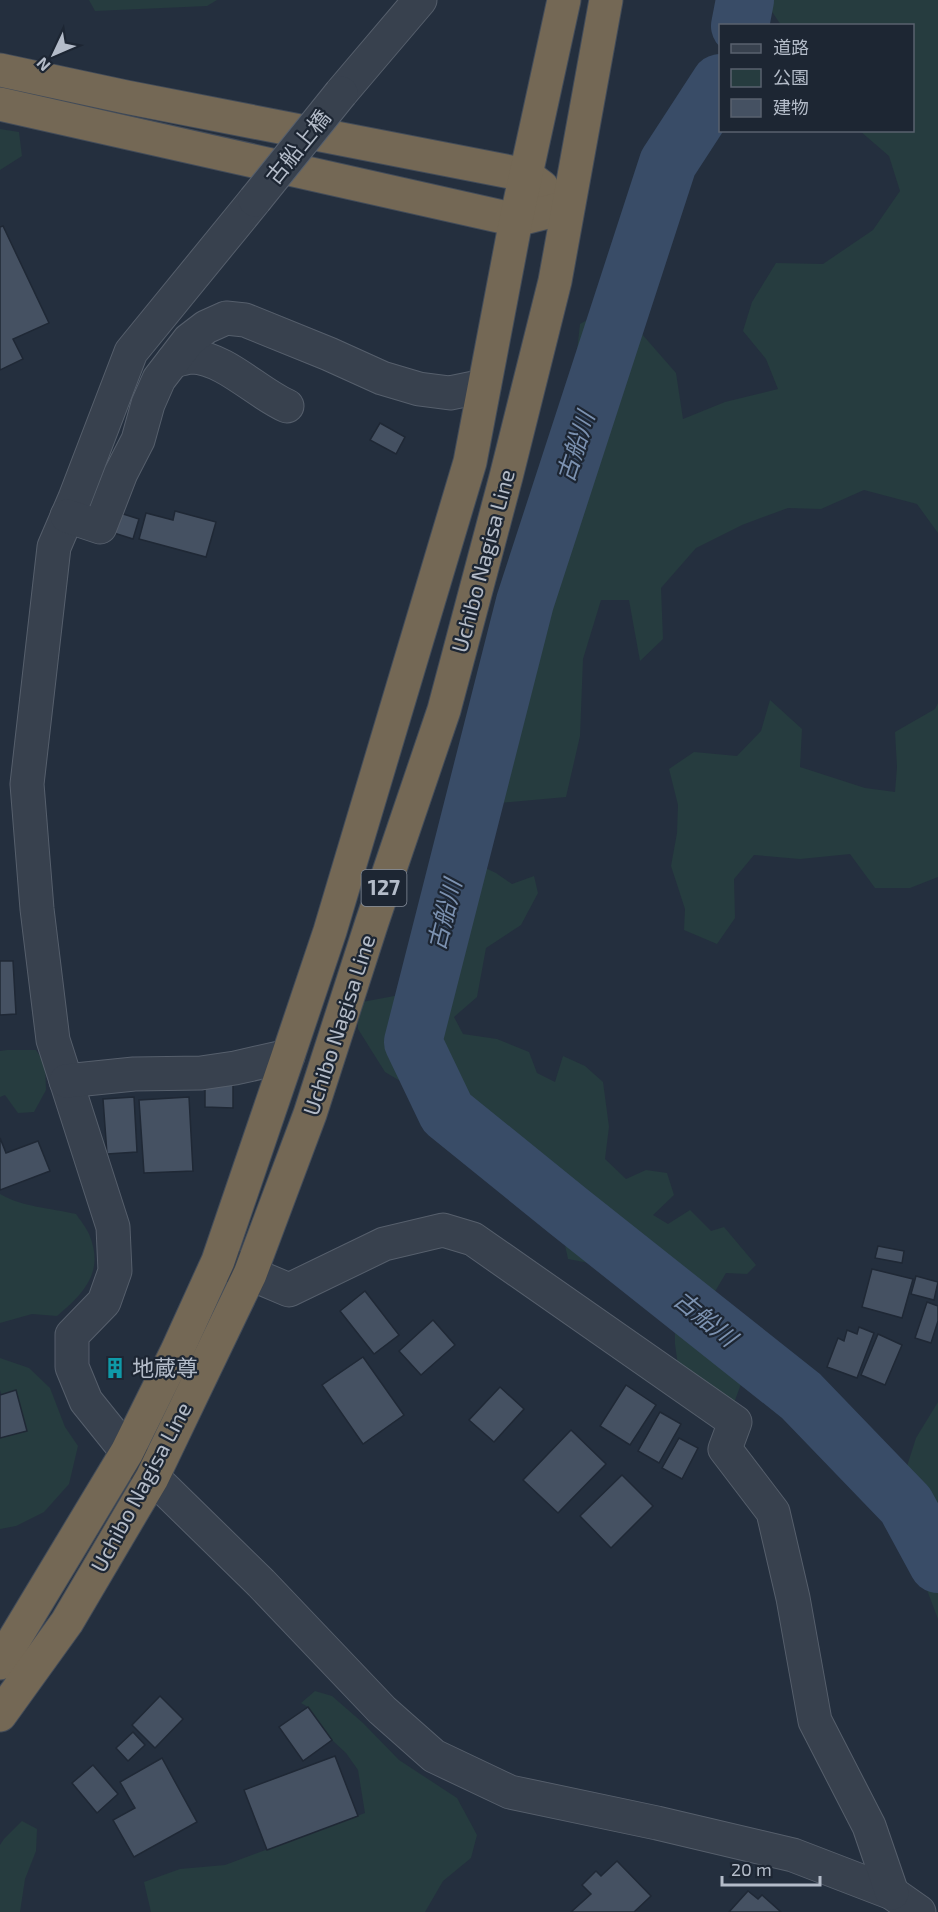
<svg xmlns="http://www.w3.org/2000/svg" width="938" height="1912" font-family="'Exo 2','Noto Sans JP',sans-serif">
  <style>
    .green { fill: #263c3f }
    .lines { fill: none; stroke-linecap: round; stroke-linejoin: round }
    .river { stroke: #394c67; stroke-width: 58 }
    .building { fill: #455162; stroke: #1f2835; stroke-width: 1.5 }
    .minor-casing { stroke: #565f6c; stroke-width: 35 }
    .highway-casing { stroke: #434c59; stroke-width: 35 }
    .minor { stroke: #38414e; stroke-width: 33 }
    .highway { stroke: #746855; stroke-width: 33 }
    .minor-bridge-casing { stroke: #565f6c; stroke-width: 35; stroke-linecap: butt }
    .minor-bridge { stroke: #38414e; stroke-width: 33 }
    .labels { text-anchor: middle; stroke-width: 4.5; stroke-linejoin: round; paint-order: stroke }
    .shield { fill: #1d2633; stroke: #878f9c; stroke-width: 1.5 }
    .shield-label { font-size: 21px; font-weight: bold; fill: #b4bcc9 }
    .street-label { font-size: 22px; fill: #b4bcc9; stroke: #1d2633 }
    .poi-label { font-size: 22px; fill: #b4bcc9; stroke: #1d2633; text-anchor: start }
    .water-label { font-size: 24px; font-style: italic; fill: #7c92b1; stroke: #1d2633 }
  </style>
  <rect width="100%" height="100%" fill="#242f3e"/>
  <g class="green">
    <polygon points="89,0 217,0 207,6 95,11"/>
    <polygon points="764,0 938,0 938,533 917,504 864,490 821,509 788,508 742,525 696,548 661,588 663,639 640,661 629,600 601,600 583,659 580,736 566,797 499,803 483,749 498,688 529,632 544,524 574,378 580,324 608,308 641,333 676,373 683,419 725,402 778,389 766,359 743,331 752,302 776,263 823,264 873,230 900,191 889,156 860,131 912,130 912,26 781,25"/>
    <polygon points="0,129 19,132 22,156 0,170"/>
    <polygon points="770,700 802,729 800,767 865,788 895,792 897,767 895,732 935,709 938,703 938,877 910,888 875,888 850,854 800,859 754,855 734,879 735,918 717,944 684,930 685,909 671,866 677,833 678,805 669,769 694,752 737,756 761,731"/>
    <polygon points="475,863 496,873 512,884 534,876 538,893 521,925 486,948 477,997 454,1017 463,1034 497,1039 529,1052 537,1073 555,1082 563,1056 585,1066 603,1082 609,1127 605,1159 626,1179 646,1170 667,1173 674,1195 653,1215 668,1224 690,1210 711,1231 724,1227 756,1265 747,1274 726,1273 701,1315 696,1333 723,1350 744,1376 734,1403 679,1373 675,1344 675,1316 622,1273 589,1263 568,1259 563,1236 547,1189 511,1169 482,1121 449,1089 412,1088 385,1072 358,1029 357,1003 410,993 429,959 454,878"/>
    <polygon points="7,1050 36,1050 45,1064 46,1090 34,1112 18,1113 5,1095 0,1097 0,1051"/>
    <path d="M 0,1194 C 22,1207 50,1208 76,1214 C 80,1220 86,1227 89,1234 C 105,1272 84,1293 57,1316 L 32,1314 L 0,1323 Z"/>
    <polygon points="0,1358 29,1368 50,1388 65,1427 78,1446 69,1484 44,1512 16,1526 0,1529 0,1430 8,1415 0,1390"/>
    <polygon points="938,1402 938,1619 927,1590 932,1555 917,1505 901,1485 916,1438"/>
    <polygon points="315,1691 332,1696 363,1723 399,1760 457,1798 477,1835 471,1858 443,1881 425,1912 151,1912 144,1882 180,1869 225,1865 365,1813 358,1770 346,1753 332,1740 308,1707 301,1703"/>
    <polygon points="22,1821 37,1829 36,1851 25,1879 20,1912 0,1912 0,1845 4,1839"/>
  </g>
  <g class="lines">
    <g class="river">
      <polyline points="740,26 745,0"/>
      <polyline points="720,83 668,163 525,602 413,1042 447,1113 568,1211 801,1396 906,1505 938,1564"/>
    </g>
  </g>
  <g class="building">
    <polygon points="3,226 49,323 13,339 23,359 0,370 0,227"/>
    <polygon points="380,423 405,437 396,454 370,440"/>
    <polygon points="175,511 216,522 206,557 139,539 146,513 173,520"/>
    <polygon points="120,513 139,519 133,539 114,533"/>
    <polygon points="0,961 13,961 16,1014 0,1015"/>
    <polygon points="205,1080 233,1080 233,1108 205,1107"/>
    <polygon points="134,1097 137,1152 107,1154 103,1099"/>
    <polygon points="189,1097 193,1171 144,1173 139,1100"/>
    <polygon points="0,1138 6,1153 38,1141 50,1171 0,1190"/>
    <polygon points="878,1246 904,1251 902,1263 875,1258"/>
    <polygon points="872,1269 913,1279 902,1318 862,1307"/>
    <polygon points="916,1276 938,1282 934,1300 911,1294"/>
    <polygon points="365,1291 399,1335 374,1354 340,1311"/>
    <polygon points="927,1302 938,1306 938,1321 931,1343 915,1338"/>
    <polygon points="433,1320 455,1345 421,1375 399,1351"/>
    <polygon points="859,1327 874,1333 857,1378 827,1367 838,1338 844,1341 847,1330 857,1334"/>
    <polygon points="878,1334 902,1345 885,1385 861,1375"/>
    <polygon points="363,1357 404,1415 363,1444 322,1385"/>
    <polygon points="121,1362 123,1372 110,1374 108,1365"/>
    <polygon points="626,1385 656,1405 630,1445 600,1426"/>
    <polygon points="500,1387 524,1409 494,1442 469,1420"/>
    <polygon points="16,1390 27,1431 0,1438 0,1395"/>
    <polygon points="660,1412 681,1424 659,1463 638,1451"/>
    <polygon points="571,1430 606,1464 558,1513 523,1480"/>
    <polygon points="679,1438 698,1448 682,1479 662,1468"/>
    <polygon points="622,1475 653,1506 611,1548 580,1516"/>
    <polygon points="160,1696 183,1719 155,1748 132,1725"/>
    <polygon points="308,1707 332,1740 303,1761 279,1727"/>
    <polygon points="133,1732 145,1745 128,1761 116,1748"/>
    <polygon points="335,1756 358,1816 267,1850 244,1790"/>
    <polygon points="162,1758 197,1822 134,1857 113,1820 135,1808 120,1782"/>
    <polygon points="93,1765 118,1794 97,1813 72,1783"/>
    <polygon points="617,1861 651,1896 634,1912 571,1912 591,1894 582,1885 596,1871 601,1876"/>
    <polygon points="748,1891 758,1899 762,1895 781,1912 729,1912"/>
  </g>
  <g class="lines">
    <defs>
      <g id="minor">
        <polyline points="341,93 420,0"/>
        <polyline points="255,200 131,352 75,498 54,547 27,784 37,909 53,1040 113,1227 115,1271 104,1302 72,1335 72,1367 86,1401 127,1452 261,1583 382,1710 434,1756 510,1792 657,1823 793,1855 892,1893 919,1912"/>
        <path d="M 173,361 C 179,360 186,357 192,357 C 225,358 257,393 287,406"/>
        <polyline points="67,516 100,527 121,473 138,440 148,404 159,379 189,340 206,327 226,318 245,320 329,354 382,378 419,389 450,393 484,386"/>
        <polyline points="66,1081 134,1074 201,1073 235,1068 288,1056"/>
        <polyline points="223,1262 289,1290 384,1244 443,1230 473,1239 735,1422 725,1449 773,1512 793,1598 815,1721 869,1826 892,1893"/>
      </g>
      <g id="highway">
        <polyline points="0,70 126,97 526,175 542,187"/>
        <polyline points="0,104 516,220 567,207"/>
        <polyline points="0,1663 127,1452 177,1351 218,1261 288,1056 330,931 470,462 516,220 564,0"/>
        <polyline points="0,1715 67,1622 152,1478 250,1274 310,1114 372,922 444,710 506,477 555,281 606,0"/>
      </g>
    </defs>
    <use href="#minor" class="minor-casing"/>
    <use href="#highway" class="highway-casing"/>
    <use href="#minor" class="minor"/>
    <use href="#highway" class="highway"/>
    <defs>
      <polyline id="minor-bridge" points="255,200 341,93"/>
    </defs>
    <use href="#minor-bridge" class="minor-bridge-casing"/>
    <use href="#minor-bridge" class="minor-bridge"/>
  </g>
  <defs>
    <symbol id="building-bare" viewBox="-9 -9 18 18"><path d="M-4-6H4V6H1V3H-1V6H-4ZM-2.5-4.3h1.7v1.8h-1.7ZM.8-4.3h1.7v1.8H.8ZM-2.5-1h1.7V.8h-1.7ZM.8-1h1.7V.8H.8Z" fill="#0f9aa8" stroke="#1d2633" stroke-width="2.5" paint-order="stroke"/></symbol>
  </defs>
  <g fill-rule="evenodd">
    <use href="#building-bare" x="100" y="1353" width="30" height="30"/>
  </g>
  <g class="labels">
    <rect class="shield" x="361.5" y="870" width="45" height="36" rx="4.5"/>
    <g class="shield-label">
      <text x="384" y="895">127</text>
    </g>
    <g class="street-label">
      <text transform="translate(298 147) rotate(-51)" y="8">古船上橋</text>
      <text transform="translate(483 561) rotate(-75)" y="8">Uchibo Nagisa Line</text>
      <text transform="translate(339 1025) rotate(-72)" y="8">Uchibo Nagisa Line</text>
      <text transform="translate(141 1487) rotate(-62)" y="8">Uchibo Nagisa Line</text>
    </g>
    <g class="poi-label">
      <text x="132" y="1376">地蔵尊</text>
    </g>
    <g class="water-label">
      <text transform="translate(576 447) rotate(-72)" y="8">古船川</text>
      <text transform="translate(445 915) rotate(-76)" y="8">古船川</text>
      <text transform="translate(705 1319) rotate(39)" y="8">古船川</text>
    </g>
  </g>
  <rect x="719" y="24" width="195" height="108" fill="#1d2633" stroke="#59626f" stroke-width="1.5"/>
  <rect x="731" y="44" width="30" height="9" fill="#38414e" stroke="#59626f" stroke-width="1.5"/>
  <text x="773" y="54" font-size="18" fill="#b4bcc9">道路</text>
  <rect x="731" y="69" width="30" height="18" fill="#263c3f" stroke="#59626f" stroke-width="1.5"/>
  <text x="773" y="84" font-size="18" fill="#b4bcc9">公園</text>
  <rect x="731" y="99" width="30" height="18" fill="#455162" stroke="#59626f" stroke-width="1.5"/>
  <text x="773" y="114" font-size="18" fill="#b4bcc9">建物</text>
  <g transform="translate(54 54) rotate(226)" stroke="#1d2633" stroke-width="4.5" paint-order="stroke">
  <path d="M0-4.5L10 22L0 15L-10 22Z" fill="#b4bcc9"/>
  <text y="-9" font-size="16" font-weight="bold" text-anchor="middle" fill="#b4bcc9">N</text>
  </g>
  <path d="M722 1876v9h98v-9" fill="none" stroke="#b4bcc9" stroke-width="3"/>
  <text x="731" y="1876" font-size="18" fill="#b4bcc9" stroke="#1d2633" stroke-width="4.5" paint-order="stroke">20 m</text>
</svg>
